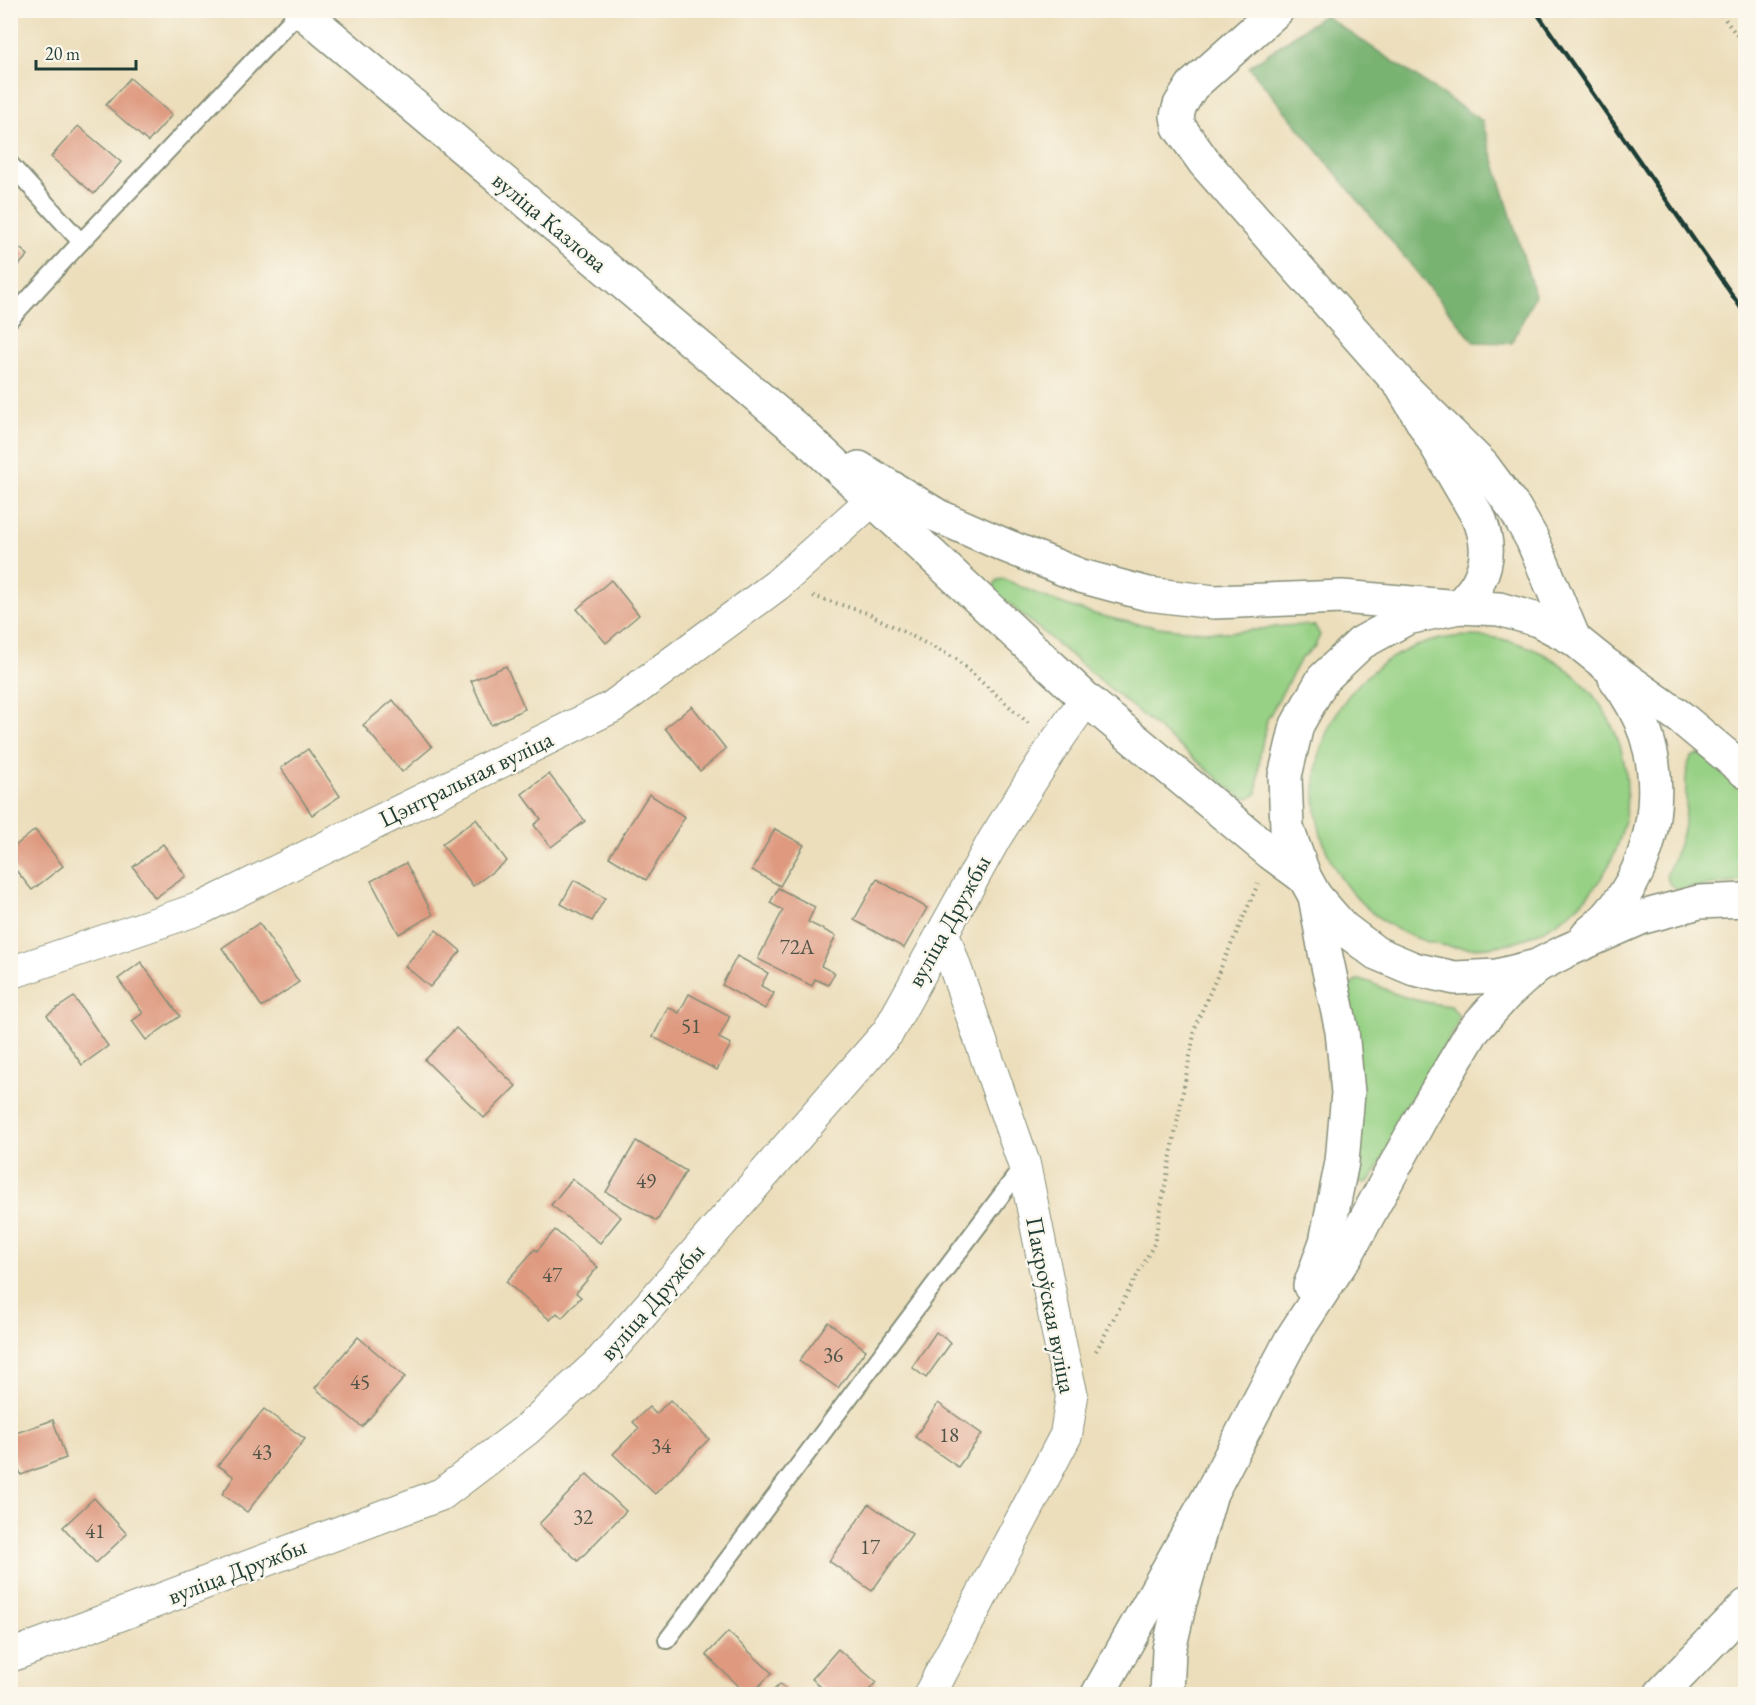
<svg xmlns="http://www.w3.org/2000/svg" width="1756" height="1705" font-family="'EB Garamond',serif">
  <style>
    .green { fill: #97d185; stroke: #5b875c; stroke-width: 1.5 }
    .forest { fill: #79b372; stroke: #4c7853; stroke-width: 1.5 }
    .building { fill: #de997f }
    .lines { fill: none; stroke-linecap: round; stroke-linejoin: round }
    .lane-casing { stroke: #868e78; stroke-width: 20 }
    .street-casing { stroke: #868e78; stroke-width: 34 }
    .secondary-casing { stroke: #868e78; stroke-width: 36 }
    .primary-casing { stroke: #868e78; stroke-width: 36 }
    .highway-casing { stroke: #868e78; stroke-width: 36 }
    .path { stroke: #868e78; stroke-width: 4; stroke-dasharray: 1.5 4.5; stroke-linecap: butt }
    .lane { stroke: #fff; stroke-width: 16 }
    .street { stroke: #fff; stroke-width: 32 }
    .secondary { stroke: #fff; stroke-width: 33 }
    .primary { stroke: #fff; stroke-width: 33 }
    .highway { stroke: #fff; stroke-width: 33 }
    .rail { stroke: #1f3d34; stroke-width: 4.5 }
    .labels { text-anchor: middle; stroke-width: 4.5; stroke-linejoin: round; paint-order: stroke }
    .number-label { font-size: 21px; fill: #4f5447 }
    .street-label { font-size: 24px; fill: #1f3d34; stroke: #fbf7ec }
  </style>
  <rect width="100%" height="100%" fill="#fbf7ec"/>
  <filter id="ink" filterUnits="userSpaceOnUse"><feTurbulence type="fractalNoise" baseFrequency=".0167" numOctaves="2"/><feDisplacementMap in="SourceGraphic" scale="12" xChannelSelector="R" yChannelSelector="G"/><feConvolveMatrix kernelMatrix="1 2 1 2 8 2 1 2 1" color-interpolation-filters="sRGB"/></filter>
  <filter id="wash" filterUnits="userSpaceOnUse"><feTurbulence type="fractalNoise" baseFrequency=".008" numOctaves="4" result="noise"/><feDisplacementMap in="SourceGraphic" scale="24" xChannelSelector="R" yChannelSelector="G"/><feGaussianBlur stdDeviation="1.35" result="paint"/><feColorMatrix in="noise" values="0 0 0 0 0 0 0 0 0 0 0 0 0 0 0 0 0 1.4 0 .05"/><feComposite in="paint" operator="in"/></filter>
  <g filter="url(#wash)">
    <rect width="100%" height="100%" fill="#ecdebb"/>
    <g class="green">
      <path d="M 1004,579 C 1022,587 1040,596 1058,602 C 1111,622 1168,631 1224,632 C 1255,633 1285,622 1315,626 L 1320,635 L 1315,646 L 1301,659 L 1267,720 L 1260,754 L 1257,793 C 1251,799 1248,799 1240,797 L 996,593 L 993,587 L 997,580 Z"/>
      <circle cx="1471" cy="792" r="156"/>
      <path d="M 1699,754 L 1708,758 L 1745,792 L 1745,881 L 1676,890 L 1670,884 L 1666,875 C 1676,854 1685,832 1686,808 C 1687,790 1683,774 1691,757 Z"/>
      <path d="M 1357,980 C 1372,980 1382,989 1396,994 C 1414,1001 1432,1004 1451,1006 L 1458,1015 L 1457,1025 L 1371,1180 L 1365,1183 L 1360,1182 L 1356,1176 L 1349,997 L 1350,986 Z"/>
    </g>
    <polygon class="forest" points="1324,15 1482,121 1535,295 1512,343 1474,342 1249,67"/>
    <g id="blocks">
      <g class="building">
        <polygon points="130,78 172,115 148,142 106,105"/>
        <polygon points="78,126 121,162 94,194 51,157"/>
        <polygon points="10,240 28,255 10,275"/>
        <polygon points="611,580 639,615 606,643 577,609"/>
        <polygon points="506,666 525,709 491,725 471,681"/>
        <polygon points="393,700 432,747 402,772 363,725"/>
        <polygon points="692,706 726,749 700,771 665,728"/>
        <polygon points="308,749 340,796 312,815 281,768"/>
        <polygon points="549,774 585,821 551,847 534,825 541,819 522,794"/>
        <polygon points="649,794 685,817 646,880 609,857"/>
        <polygon points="476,819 507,861 473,886 442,844"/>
        <polygon points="775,829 804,845 780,886 752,870"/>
        <polygon points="35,830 63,866 32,890 10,863 10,850"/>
        <polygon points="163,844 186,876 155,898 133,867"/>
        <polygon points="406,863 433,915 399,934 371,881"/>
        <polygon points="877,879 927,908 904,948 854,920"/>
        <polygon points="574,880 605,898 592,921 561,904"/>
        <polygon points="778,888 815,907 808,922 836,936 821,966 835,973 828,985 815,979 812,986 758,959 783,910 770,903"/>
        <polygon points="259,923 299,982 262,1007 222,948"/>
        <polygon points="436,930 461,951 430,987 405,966"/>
        <polygon points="737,956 768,973 761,986 774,993 765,1009 722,985"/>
        <polygon points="141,962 180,1016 146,1040 132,1021 143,1013 118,979"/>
        <polygon points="689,994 730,1016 719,1038 731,1044 717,1070 653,1037 668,1007 679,1013"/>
        <polygon points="74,997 108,1046 82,1065 47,1015"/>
        <polygon points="456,1028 516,1086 484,1118 425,1060"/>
        <polygon points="636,1141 686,1171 657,1221 606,1192"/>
        <polygon points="572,1179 621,1217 600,1243 551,1205"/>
        <polygon points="555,1230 598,1267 576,1293 581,1297 562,1318 557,1313 550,1320 506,1282 535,1249 537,1251"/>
        <polygon points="828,1322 866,1350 838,1388 799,1361"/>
        <polygon points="936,1332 951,1343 926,1378 912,1367"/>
        <polygon points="358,1337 405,1377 362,1427 315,1388"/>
        <polygon points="670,1400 709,1439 655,1494 613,1454 639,1428 633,1422 649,1407 656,1414"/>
        <polygon points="938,1403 982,1434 958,1467 915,1437"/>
        <polygon points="264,1409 305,1439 247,1512 222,1494 234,1477 218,1465"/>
        <polygon points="53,1420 66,1458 21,1475 10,1447 10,1435"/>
        <polygon points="587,1474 626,1511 578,1561 539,1524"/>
        <polygon points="94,1498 127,1534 96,1563 63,1527"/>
        <polygon points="869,1504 912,1534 872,1591 829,1561"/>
        <polygon points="728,1632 772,1673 751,1694 747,1694 706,1655"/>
        <polygon points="838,1649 876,1682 866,1694 829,1694 812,1679"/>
        <polygon points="780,1684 791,1694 770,1694"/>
      </g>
    </g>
  </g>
  <g filter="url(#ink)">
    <use href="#blocks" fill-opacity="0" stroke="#868e78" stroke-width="1.5"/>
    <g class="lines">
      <defs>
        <g id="lane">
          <polyline points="10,164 81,242"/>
          <polyline points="10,319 81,242 300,11"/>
          <polyline points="667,1640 1024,1165"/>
        </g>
        <g id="street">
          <polyline points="10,973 204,907 612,707 777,585 872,500"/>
          <polyline points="10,1656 442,1494 526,1430 601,1361 888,1032 995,838 1054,745 1086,699"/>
          <polyline points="930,1694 1066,1435 1072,1396 1063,1358 1024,1164 943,933"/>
        </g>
        <g id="secondary">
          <polyline points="300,10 801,433 1086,699 1271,853 1305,878"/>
          <polyline points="1277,10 1192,86 1180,105 1177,116 1179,127 1204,162 1401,385 1483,466 1515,509 1532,539 1574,639"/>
          <path d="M 859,468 L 938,516 L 1004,545 L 1081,576 L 1148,594 L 1214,602 L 1342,597 L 1459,607 C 1465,599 1475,590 1479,580 C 1489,559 1488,542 1480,520 L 1401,385"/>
        </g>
        <g id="primary">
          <polyline points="1746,772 1680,717 1605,664 1574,639 1538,620 1499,609 1459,607 1407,618 1361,643 1323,679 1297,725 1285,776 1287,828 1305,878 1315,896 1343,928 1376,953 1414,969 1455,978 1497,976 1537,966 1566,951 1643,917 1699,902 1746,900"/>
          <path d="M 1587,935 C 1646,891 1669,804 1646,735 C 1639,714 1628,695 1615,678"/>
          <polyline points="1310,1286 1326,1242 1342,1162 1348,1093 1342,1031 1325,952 1315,896"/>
          <polyline points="1098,1694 1211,1493 1292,1338 1348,1252 1422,1116 1472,1032 1505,995 1536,967"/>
        </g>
        <g id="highway">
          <polyline points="1167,1694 1169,1650 1180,1602 1211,1493"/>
          <polyline points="1661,1694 1746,1606"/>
        </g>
      </defs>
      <use href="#lane" class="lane-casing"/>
      <use href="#street" class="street-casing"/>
      <use href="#secondary" class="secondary-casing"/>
      <use href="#primary" class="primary-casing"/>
      <use href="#highway" class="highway-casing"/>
      <g class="path">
        <polyline points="1718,10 1746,47"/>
        <polyline points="813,596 867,613 956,659 1028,723"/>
        <polyline points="1096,1351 1154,1244 1196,1024 1258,884"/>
      </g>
      <use href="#lane" class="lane"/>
      <use href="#street" class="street"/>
      <use href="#secondary" class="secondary"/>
      <use href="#primary" class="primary"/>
      <use href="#highway" class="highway"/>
      <polyline class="rail" points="1535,10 1746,315"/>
    </g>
  </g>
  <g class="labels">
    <g class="number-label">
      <text x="797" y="954">72А</text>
      <text x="691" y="1033">51</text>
      <text x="646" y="1188">49</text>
      <text x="552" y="1282">47</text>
      <text x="833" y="1362">36</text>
      <text x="360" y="1389">45</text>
      <text x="949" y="1442">18</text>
      <text x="661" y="1453">34</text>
      <text x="262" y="1459">43</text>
      <text x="583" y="1524">32</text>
      <text x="95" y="1538">41</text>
      <text x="870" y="1554">17</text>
    </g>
    <g class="street-label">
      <text transform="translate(550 222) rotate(40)" y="8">вуліца Казлова</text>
      <text transform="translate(466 779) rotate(-26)" y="8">Цэнтральная вуліца</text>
      <text transform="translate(949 921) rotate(-61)" y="8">вуліца Дружбы</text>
      <text transform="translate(652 1302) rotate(-49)" y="8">вуліца Дружбы</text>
      <text transform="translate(1051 1305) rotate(79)" y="8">Пакроўская вуліца</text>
      <text transform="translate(237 1571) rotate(-21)" y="8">вуліца Дружбы</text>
    </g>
  </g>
  <rect width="1756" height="1705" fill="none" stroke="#fbf7ec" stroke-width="36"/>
  <path d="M36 60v9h100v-9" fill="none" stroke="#1f3d34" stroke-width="3"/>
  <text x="45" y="60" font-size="18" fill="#1f3d34" stroke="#fbf7ec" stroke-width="4.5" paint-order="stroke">20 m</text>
</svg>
